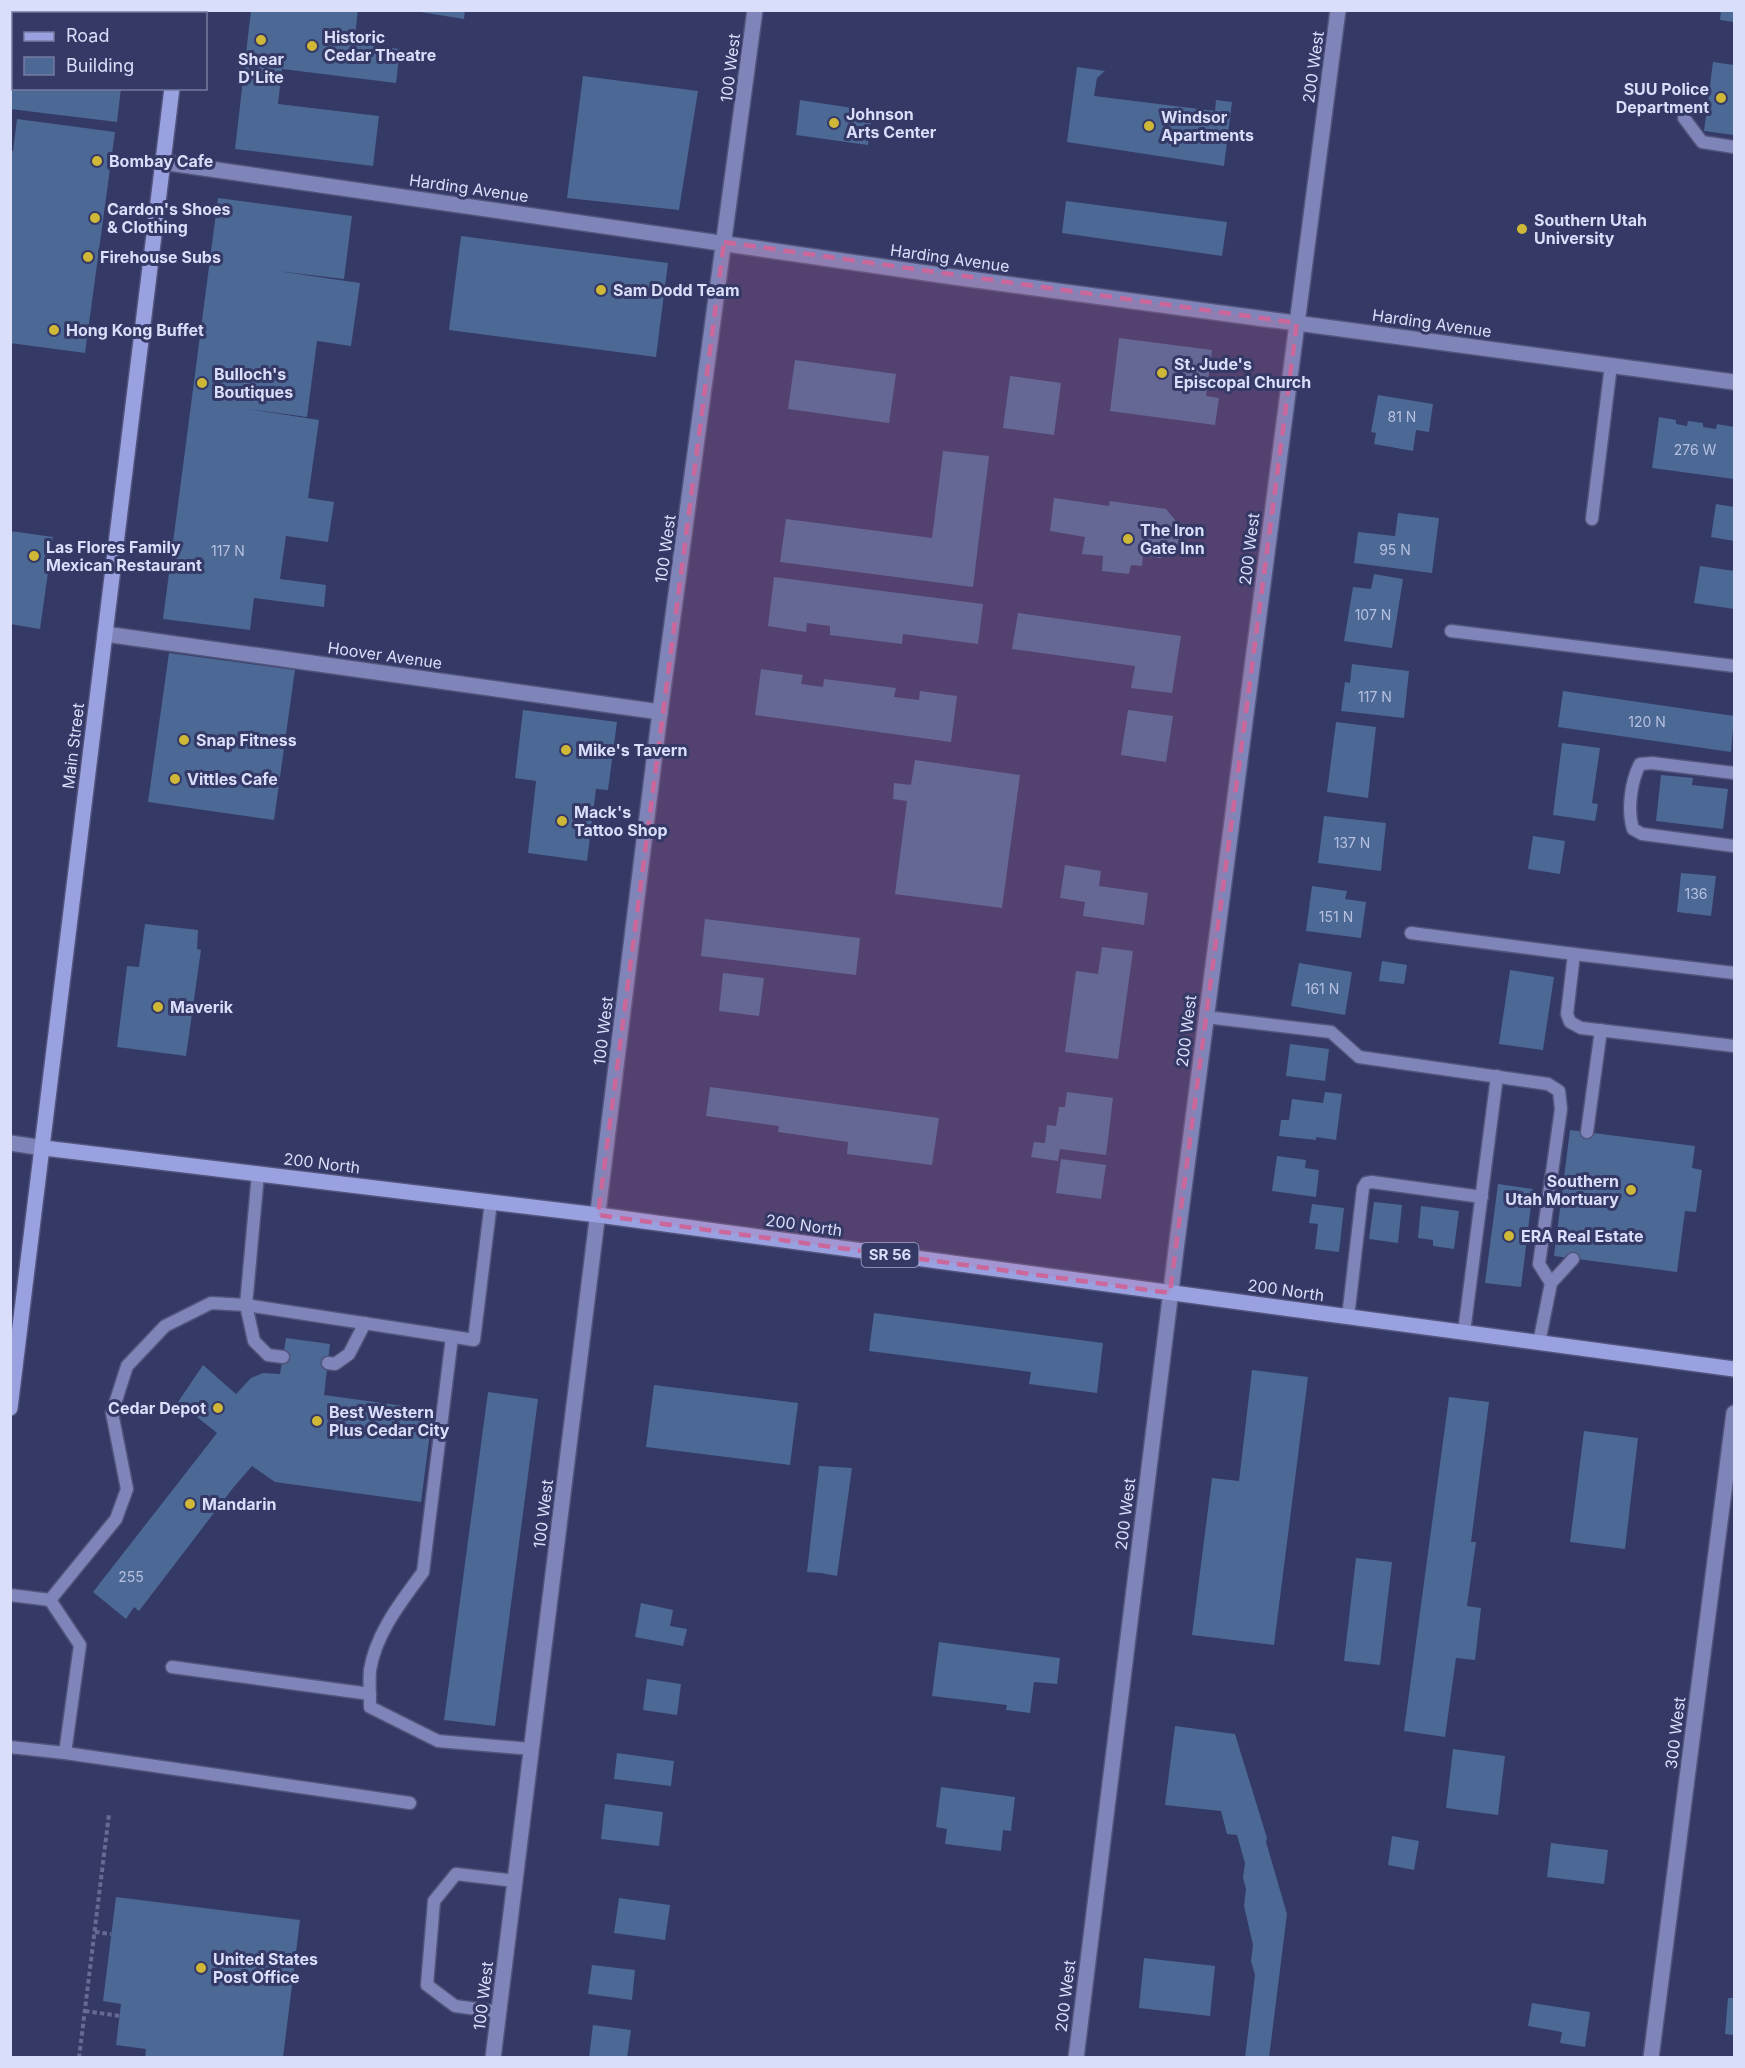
<svg xmlns="http://www.w3.org/2000/svg" width="1745" height="2068" font-family="Inter,sans-serif">
  <style>
    .building { fill: #4c6894 }
    .lines { fill: none; stroke-linecap: round; stroke-linejoin: round }
    .service-casing { stroke: #52547b; stroke-width: 15 }
    .minor-casing { stroke: #52547b; stroke-width: 18 }
    .tertiary-casing { stroke: #52547b; stroke-width: 18 }
    .primary-casing { stroke: #52547b; stroke-width: 18 }
    .path { stroke: #676b93; stroke-width: 4; stroke-dasharray: 4.5 3; stroke-linecap: butt }
    .service { stroke: #7f85b8; stroke-width: 12 }
    .minor { stroke: #7f85b8; stroke-width: 15 }
    .tertiary { stroke: #7f85b8; stroke-width: 15 }
    .primary { stroke: #99a1e0; stroke-width: 15 }
    .marked { fill: #cb679b; fill-opacity: 0.2; stroke: #cb679b; stroke-width: 4.5; stroke-dasharray: 12 8; stroke-linejoin: round }
    .poi-dot { fill: #cfb837; stroke: #353966; stroke-width: 2 }
    .labels { text-anchor: middle; stroke-width: 6; stroke-linejoin: round; paint-order: stroke }
    .number-label { font-size: 14px; fill: #b6c0e0 }
    .shield { fill: #353966; stroke: #a8acce; stroke-width: 1.5 }
    .shield-label { font-size: 15px; font-weight: bold; fill: #d9defa }
    .poi-label { font-size: 16px; font-weight: bold; fill: #d9defa; stroke: #353966; text-anchor: start }
    .street-label { font-size: 16px; fill: #d9defa; stroke: #353966 }
  </style>
  <rect width="100%" height="100%" fill="#353966"/>
  <g class="building">
    <polygon points="251,10 358,10 354,43 400,49 396,83 282,69 278,104 379,116 373,166 235,149"/>
    <polygon points="408,10 465,10 464,19"/>
    <polygon points="1721,10 1734,10 1734,22 1720,20"/>
    <polygon points="10,58 14,58 14,88 121,88 117,122 10,109"/>
    <polygon points="1713,62 1734,65 1734,135 1704,131"/>
    <polygon points="1077,67 1105,71 1097,78 1094,96 1215,111 1216,100 1232,102 1224,166 1067,142"/>
    <polygon points="583,76 698,91 679,210 567,198"/>
    <polygon points="800,100 872,111 868,145 796,135"/>
    <polygon points="17,119 115,132 85,353 10,343 10,151 13,151"/>
    <polygon points="218,198 352,216 344,279 277,271 360,283 351,346 317,341 307,417 248,409 319,420 308,498 334,502 328,542 286,536 280,579 326,585 324,607 254,598 250,630 163,619"/>
    <polygon points="1066,201 1227,222 1222,256 1062,233"/>
    <polygon points="461,236 668,263 656,357 449,330"/>
    <polygon points="1119,338 1212,350 1206,396 1219,398 1215,425 1110,411"/>
    <polygon points="795,360 896,374 889,423 788,409"/>
    <polygon points="1010,376 1061,383 1054,435 1003,428"/>
    <polygon points="1378,395 1433,404 1429,432 1416,430 1413,451 1374,444 1376,433 1371,432"/>
    <polygon points="1659,417 1676,420 1676,424 1687,426 1688,421 1703,423 1703,427 1716,429 1717,424 1734,427 1734,479 1652,468"/>
    <polygon points="943,451 989,456 973,587 780,562 786,519 932,538"/>
    <polygon points="1054,498 1109,506 1110,501 1166,509 1180,526 1178,547 1160,558 1143,555 1142,566 1131,565 1129,574 1102,571 1103,556 1082,554 1085,537 1050,531"/>
    <polygon points="1716,504 1734,507 1734,541 1711,537"/>
    <polygon points="1398,513 1439,518 1432,573 1354,563 1358,532 1395,536"/>
    <polygon points="10,531 53,537 40,629 10,624"/>
    <polygon points="1700,566 1734,571 1734,609 1694,603"/>
    <polygon points="1374,574 1403,579 1392,648 1344,641 1353,587 1371,589"/>
    <polygon points="774,577 983,604 978,644 903,634 902,644 830,635 830,626 807,623 806,632 768,626"/>
    <polygon points="1018,613 1181,636 1172,693 1131,688 1135,666 1012,649"/>
    <polygon points="169,653 295,670 274,820 148,802"/>
    <polygon points="1352,664 1409,671 1404,718 1341,711 1345,682 1350,683"/>
    <polygon points="761,669 803,675 801,684 823,687 824,679 896,688 894,697 919,700 920,691 957,696 951,742 755,715"/>
    <polygon points="1563,691 1734,716 1731,752 1558,727"/>
    <polygon points="523,710 617,722 608,790 596,789 587,861 528,853 536,781 515,778"/>
    <polygon points="1128,710 1173,716 1166,762 1121,755"/>
    <polygon points="1336,722 1376,727 1368,798 1327,792"/>
    <polygon points="1562,743 1600,748 1592,803 1598,804 1595,821 1553,815"/>
    <polygon points="915,760 1020,775 1002,908 895,894 907,801 893,799 894,783 911,785"/>
    <polygon points="1661,775 1693,778 1692,785 1728,789 1723,829 1656,821"/>
    <polygon points="1324,816 1386,823 1381,871 1318,863"/>
    <polygon points="1533,836 1565,841 1560,874 1528,869"/>
    <polygon points="1065,865 1101,871 1099,886 1148,893 1144,925 1083,916 1085,902 1060,898"/>
    <polygon points="1681,873 1716,876 1711,916 1677,912"/>
    <polygon points="1312,886 1347,891 1345,899 1366,902 1361,938 1306,931"/>
    <polygon points="705,919 860,938 856,975 701,956"/>
    <polygon points="145,924 198,930 197,949 201,950 186,1056 117,1047 127,966 139,967"/>
    <polygon points="1102,947 1133,951 1118,1059 1065,1052 1076,971 1098,974"/>
    <polygon points="1382,961 1407,965 1404,984 1379,981"/>
    <polygon points="1299,963 1352,972 1345,1015 1291,1006"/>
    <polygon points="1510,970 1554,977 1543,1050 1499,1044"/>
    <polygon points="723,973 764,978 759,1016 719,1011"/>
    <polygon points="1290,1044 1329,1049 1325,1081 1286,1076"/>
    <polygon points="710,1087 939,1118 932,1165 847,1154 848,1142 778,1132 779,1126 706,1116"/>
    <polygon points="1067,1092 1113,1098 1106,1155 1060,1149 1058,1161 1031,1157 1034,1142 1045,1143 1047,1125 1056,1126 1059,1107 1065,1107"/>
    <polygon points="1325,1092 1342,1094 1336,1140 1316,1137 1316,1140 1279,1136 1281,1120 1289,1120 1292,1099 1323,1103"/>
    <polygon points="1570,1130 1695,1146 1692,1168 1702,1170 1696,1212 1685,1211 1677,1272 1554,1256"/>
    <polygon points="1277,1156 1306,1160 1305,1168 1319,1170 1316,1197 1272,1191"/>
    <polygon points="1061,1159 1106,1165 1101,1199 1056,1193"/>
    <polygon points="1498,1184 1533,1189 1521,1287 1485,1283"/>
    <polygon points="1374,1202 1402,1205 1398,1243 1369,1239"/>
    <polygon points="1312,1204 1344,1208 1339,1252 1315,1249 1318,1224 1309,1223"/>
    <polygon points="1421,1206 1459,1211 1454,1249 1433,1246 1433,1240 1418,1238"/>
    <polygon points="874,1313 1103,1343 1097,1393 1029,1384 1031,1372 869,1351"/>
    <polygon points="286,1338 330,1344 324,1395 433,1410 421,1502 275,1482 252,1466 233,1488 139,1611 134,1607 126,1619 93,1592 217,1433 178,1402 203,1365 236,1394 251,1378 263,1373 280,1374"/>
    <polygon points="1252,1370 1308,1377 1274,1645 1192,1635 1212,1478 1239,1481"/>
    <polygon points="654,1385 798,1403 790,1465 646,1447"/>
    <polygon points="488,1392 538,1399 495,1726 444,1720"/>
    <polygon points="1449,1397 1489,1402 1471,1542 1476,1542 1467,1606 1481,1608 1475,1660 1456,1658 1445,1737 1404,1731"/>
    <polygon points="1584,1431 1638,1438 1625,1549 1570,1542"/>
    <polygon points="819,1466 852,1468 837,1576 821,1573 807,1572"/>
    <polygon points="1356,1558 1392,1562 1380,1665 1344,1661"/>
    <polygon points="641,1603 673,1610 670,1626 687,1629 683,1646 635,1637"/>
    <polygon points="939,1642 1060,1658 1057,1684 1034,1682 1030,1713 1006,1710 1007,1705 932,1696"/>
    <polygon points="647,1679 681,1684 677,1715 643,1710"/>
    <polygon points="1175,1726 1235,1734 1267,1838 1266,1842 1287,1914 1269,2058 1245,2058 1255,1975 1251,1961 1253,1945 1244,1906 1246,1889 1243,1878 1245,1863 1237,1835 1227,1834 1221,1811 1165,1805"/>
    <polygon points="1453,1749 1505,1756 1498,1815 1446,1808"/>
    <polygon points="617,1753 674,1761 671,1786 614,1779"/>
    <polygon points="941,1787 1015,1797 1011,1831 1003,1830 1001,1851 945,1844 947,1829 936,1827"/>
    <polygon points="605,1804 663,1812 659,1846 601,1839"/>
    <polygon points="1392,1836 1419,1841 1414,1870 1388,1865"/>
    <polygon points="1551,1843 1608,1850 1604,1884 1547,1877"/>
    <polygon points="116,1897 300,1920 283,2058 145,2058 146,2049 116,2045 121,2004 103,2001"/>
    <polygon points="619,1898 670,1905 665,1940 614,1933"/>
    <polygon points="1144,1958 1215,1966 1210,2016 1139,2008"/>
    <polygon points="592,1965 635,1970 632,2000 588,1994"/>
    <polygon points="1728,1998 1734,1998 1734,2035 1725,2034"/>
    <polygon points="1532,2003 1590,2012 1585,2047 1560,2043 1562,2032 1528,2026"/>
    <polygon points="593,2025 631,2030 627,2058 589,2058"/>
  </g>
  <g class="lines">
    <defs>
      <g id="service">
        <polyline points="1684,118 1702,142 1734,147"/>
        <polyline points="1592,519 1611,365"/>
        <polyline points="1451,631 1734,666"/>
        <path d="M 1734,773 L 1652,763 L 1640,764 C 1631,781 1627,810 1633,829 L 1642,834 L 1734,846"/>
        <polyline points="1411,933 1574,954"/>
        <polyline points="1734,973 1574,954 1567,1014 1570,1022 1581,1028 1734,1046"/>
        <polyline points="1206,1017 1331,1032 1359,1057 1548,1084 1559,1091 1561,1109 1539,1264 1551,1283"/>
        <polyline points="1587,1132 1601,1030"/>
        <polyline points="258,1174 246,1305 254,1341 268,1355 283,1357"/>
        <polyline points="1348,1317 1363,1188 1366,1183 1372,1182 1482,1197"/>
        <polyline points="1464,1332 1497,1076"/>
        <path d="M 452,1337 L 423,1572 C 401,1602 376,1633 370,1670 C 369,1682 370,1695 370,1707 L 438,1741 L 531,1749"/>
        <polyline points="1539,1343 1551,1283 1573,1259"/>
        <polyline points="328,1363 335,1364 349,1354 365,1323"/>
        <polyline points="10,1595 50,1600 116,1519 127,1489 112,1413 127,1366 165,1326 211,1303 246,1305 474,1340 491,1202"/>
        <polyline points="172,1667 370,1694"/>
        <polyline points="10,1747 65,1753 80,1645 50,1600"/>
        <polyline points="65,1753 410,1803"/>
        <polyline points="499,2012 455,2006 427,1985 434,1901 456,1874 515,1881"/>
      </g>
      <g id="minor">
        <polyline points="162,162 954,277 1734,382"/>
        <polyline points="105,634 660,712"/>
        <polyline points="10,1143 44,1148"/>
        <polyline points="493,2058 660,712 755,10"/>
        <polyline points="1076,2058 1177,1242 1338,10"/>
      </g>
      <polyline id="tertiary" points="1651,2058 1734,1413"/>
      <g id="primary">
        <polyline points="181,14 182,10"/>
        <polyline points="44,1148 598,1215 1734,1369"/>
        <polyline points="10,1408 172,88"/>
      </g>
    </defs>
    <use href="#service" class="service-casing"/>
    <use href="#minor" class="minor-casing"/>
    <use href="#tertiary" class="tertiary-casing"/>
    <use href="#primary" class="primary-casing"/>
    <g class="path">
      <polyline points="95,1932 111,1934"/>
      <polyline points="85,2011 120,2016"/>
      <polyline points="79,2058 109,1814"/>
    </g>
    <use href="#service" class="service"/>
    <use href="#minor" class="minor"/>
    <use href="#tertiary" class="tertiary"/>
    <use href="#primary" class="primary"/>
  </g>
  <path class="marked" d="M 724,242 L 1297,323 L 1170,1293 L 598,1215 Z"/>
  <g class="poi-dot">
    <circle cx="261" cy="40" r="6"/>
    <circle cx="312" cy="46" r="6"/>
    <circle cx="1721" cy="98" r="6"/>
    <circle cx="834" cy="123" r="6"/>
    <circle cx="1149" cy="126" r="6"/>
    <circle cx="97" cy="161" r="6"/>
    <circle cx="95" cy="218" r="6"/>
    <circle cx="1522" cy="229" r="6"/>
    <circle cx="88" cy="257" r="6"/>
    <circle cx="601" cy="290" r="6"/>
    <circle cx="54" cy="330" r="6"/>
    <circle cx="1162" cy="373" r="6"/>
    <circle cx="202" cy="383" r="6"/>
    <circle cx="1128" cy="539" r="6"/>
    <circle cx="34" cy="556" r="6"/>
    <circle cx="184" cy="740" r="6"/>
    <circle cx="566" cy="750" r="6"/>
    <circle cx="175" cy="779" r="6"/>
    <circle cx="562" cy="821" r="6"/>
    <circle cx="158" cy="1007" r="6"/>
    <circle cx="1631" cy="1190" r="6"/>
    <circle cx="1509" cy="1236" r="6"/>
    <circle cx="218" cy="1408" r="6"/>
    <circle cx="317" cy="1421" r="6"/>
    <circle cx="190" cy="1504" r="6"/>
    <circle cx="201" cy="1968" r="6"/>
  </g>
  <g class="labels">
    <g class="number-label">
      <text x="1402" y="422">81 N</text>
      <text x="1695" y="455">276 W</text>
      <text x="1395" y="555">95 N</text>
      <text x="228" y="556">117 N</text>
      <text x="1373" y="620">107 N</text>
      <text x="1375" y="702">117 N</text>
      <text x="1647" y="727">120 N</text>
      <text x="1352" y="848">137 N</text>
      <text x="1696" y="899">136</text>
      <text x="1336" y="922">151 N</text>
      <text x="1322" y="994">161 N</text>
      <text x="131" y="1582">255</text>
    </g>
    <rect class="shield" x="861.5" y="1243" width="57" height="24" rx="4.5"/>
    <g class="shield-label">
      <text x="890" y="1260">SR 56</text>
    </g>
    <g class="poi-label">
      <text x="324" y="43">Historic<tspan x="324" dy="18">Cedar Theatre</tspan></text>
      <text x="261" y="65" text-anchor="middle">Shear<tspan x="261" dy="18">D'Lite</tspan></text>
      <text x="1709" y="95" text-anchor="end">SUU Police<tspan x="1709" dy="18">Department</tspan></text>
      <text x="846" y="120">Johnson<tspan x="846" dy="18">Arts Center</tspan></text>
      <text x="1161" y="123">Windsor<tspan x="1161" dy="18">Apartments</tspan></text>
      <text x="109" y="167">Bombay Cafe</text>
      <text x="107" y="215">Cardon's Shoes<tspan x="107" dy="18">&amp; Clothing</tspan></text>
      <text x="1534" y="226">Southern Utah<tspan x="1534" dy="18">University</tspan></text>
      <text x="100" y="263">Firehouse Subs</text>
      <text x="613" y="296">Sam Dodd Team</text>
      <text x="66" y="336">Hong Kong Buffet</text>
      <text x="1174" y="370">St. Jude's<tspan x="1174" dy="18">Episcopal Church</tspan></text>
      <text x="214" y="380">Bulloch's<tspan x="214" dy="18">Boutiques</tspan></text>
      <text x="1140" y="536">The Iron<tspan x="1140" dy="18">Gate Inn</tspan></text>
      <text x="46" y="553">Las Flores Family<tspan x="46" dy="18">Mexican Restaurant</tspan></text>
      <text x="196" y="746">Snap Fitness</text>
      <text x="578" y="756">Mike's Tavern</text>
      <text x="187" y="785">Vittles Cafe</text>
      <text x="574" y="818">Mack's<tspan x="574" dy="18">Tattoo Shop</tspan></text>
      <text x="170" y="1013">Maverik</text>
      <text x="1619" y="1187" text-anchor="end">Southern<tspan x="1619" dy="18">Utah Mortuary</tspan></text>
      <text x="1521" y="1242">ERA Real Estate</text>
      <text x="206" y="1414" text-anchor="end">Cedar Depot</text>
      <text x="329" y="1418">Best Western<tspan x="329" dy="18">Plus Cedar City</tspan></text>
      <text x="202" y="1510">Mandarin</text>
      <text x="213" y="1965">United States<tspan x="213" dy="18">Post Office</tspan></text>
    </g>
    <g class="street-label">
      <text transform="translate(1313 67) rotate(-82)" y="6">200 West</text>
      <text transform="translate(730 68) rotate(-83)" y="6">100 West</text>
      <text transform="translate(469 188) rotate(8)" y="6">Harding Avenue</text>
      <text transform="translate(950 258) rotate(8)" y="6">Harding Avenue</text>
      <text transform="translate(1432 323) rotate(8)" y="6">Harding Avenue</text>
      <text transform="translate(665 549) rotate(-82)" y="6">100 West</text>
      <text transform="translate(1249 549) rotate(-83)" y="6">200 West</text>
      <text transform="translate(385 655) rotate(8)" y="6">Hoover Avenue</text>
      <text transform="translate(73 746) rotate(-83)" y="6">Main Street</text>
      <text transform="translate(603 1031) rotate(-83)" y="6">100 West</text>
      <text transform="translate(1186 1031) rotate(-83)" y="6">200 West</text>
      <text transform="translate(322 1163) rotate(7)" y="6">200 North</text>
      <text transform="translate(804 1225) rotate(8)" y="6">200 North</text>
      <text transform="translate(1286 1290) rotate(8)" y="6">200 North</text>
      <text transform="translate(543 1514) rotate(-83)" y="6">100 West</text>
      <text transform="translate(1125 1514) rotate(-83)" y="6">200 West</text>
      <text transform="translate(1675 1733) rotate(-83)" y="6">300 West</text>
      <text transform="translate(483 1996) rotate(-83)" y="6">100 West</text>
      <text transform="translate(1065 1996) rotate(-83)" y="6">200 West</text>
    </g>
  </g>
  <rect width="1745" height="2068" fill="none" stroke="#d9defa" stroke-width="24"/>
  <rect x="12" y="12" width="195" height="78" fill="#353966" stroke="#777ba1" stroke-width="1.5"/>
  <rect x="24" y="32" width="30" height="9" fill="#99a1e0" stroke="#777ba1" stroke-width="1.5"/>
  <text x="66" y="42" font-size="18" fill="#d9defa">Road</text>
  <rect x="24" y="57" width="30" height="18" fill="#4c6894" stroke="#777ba1" stroke-width="1.5"/>
  <text x="66" y="72" font-size="18" fill="#d9defa">Building</text>
</svg>
